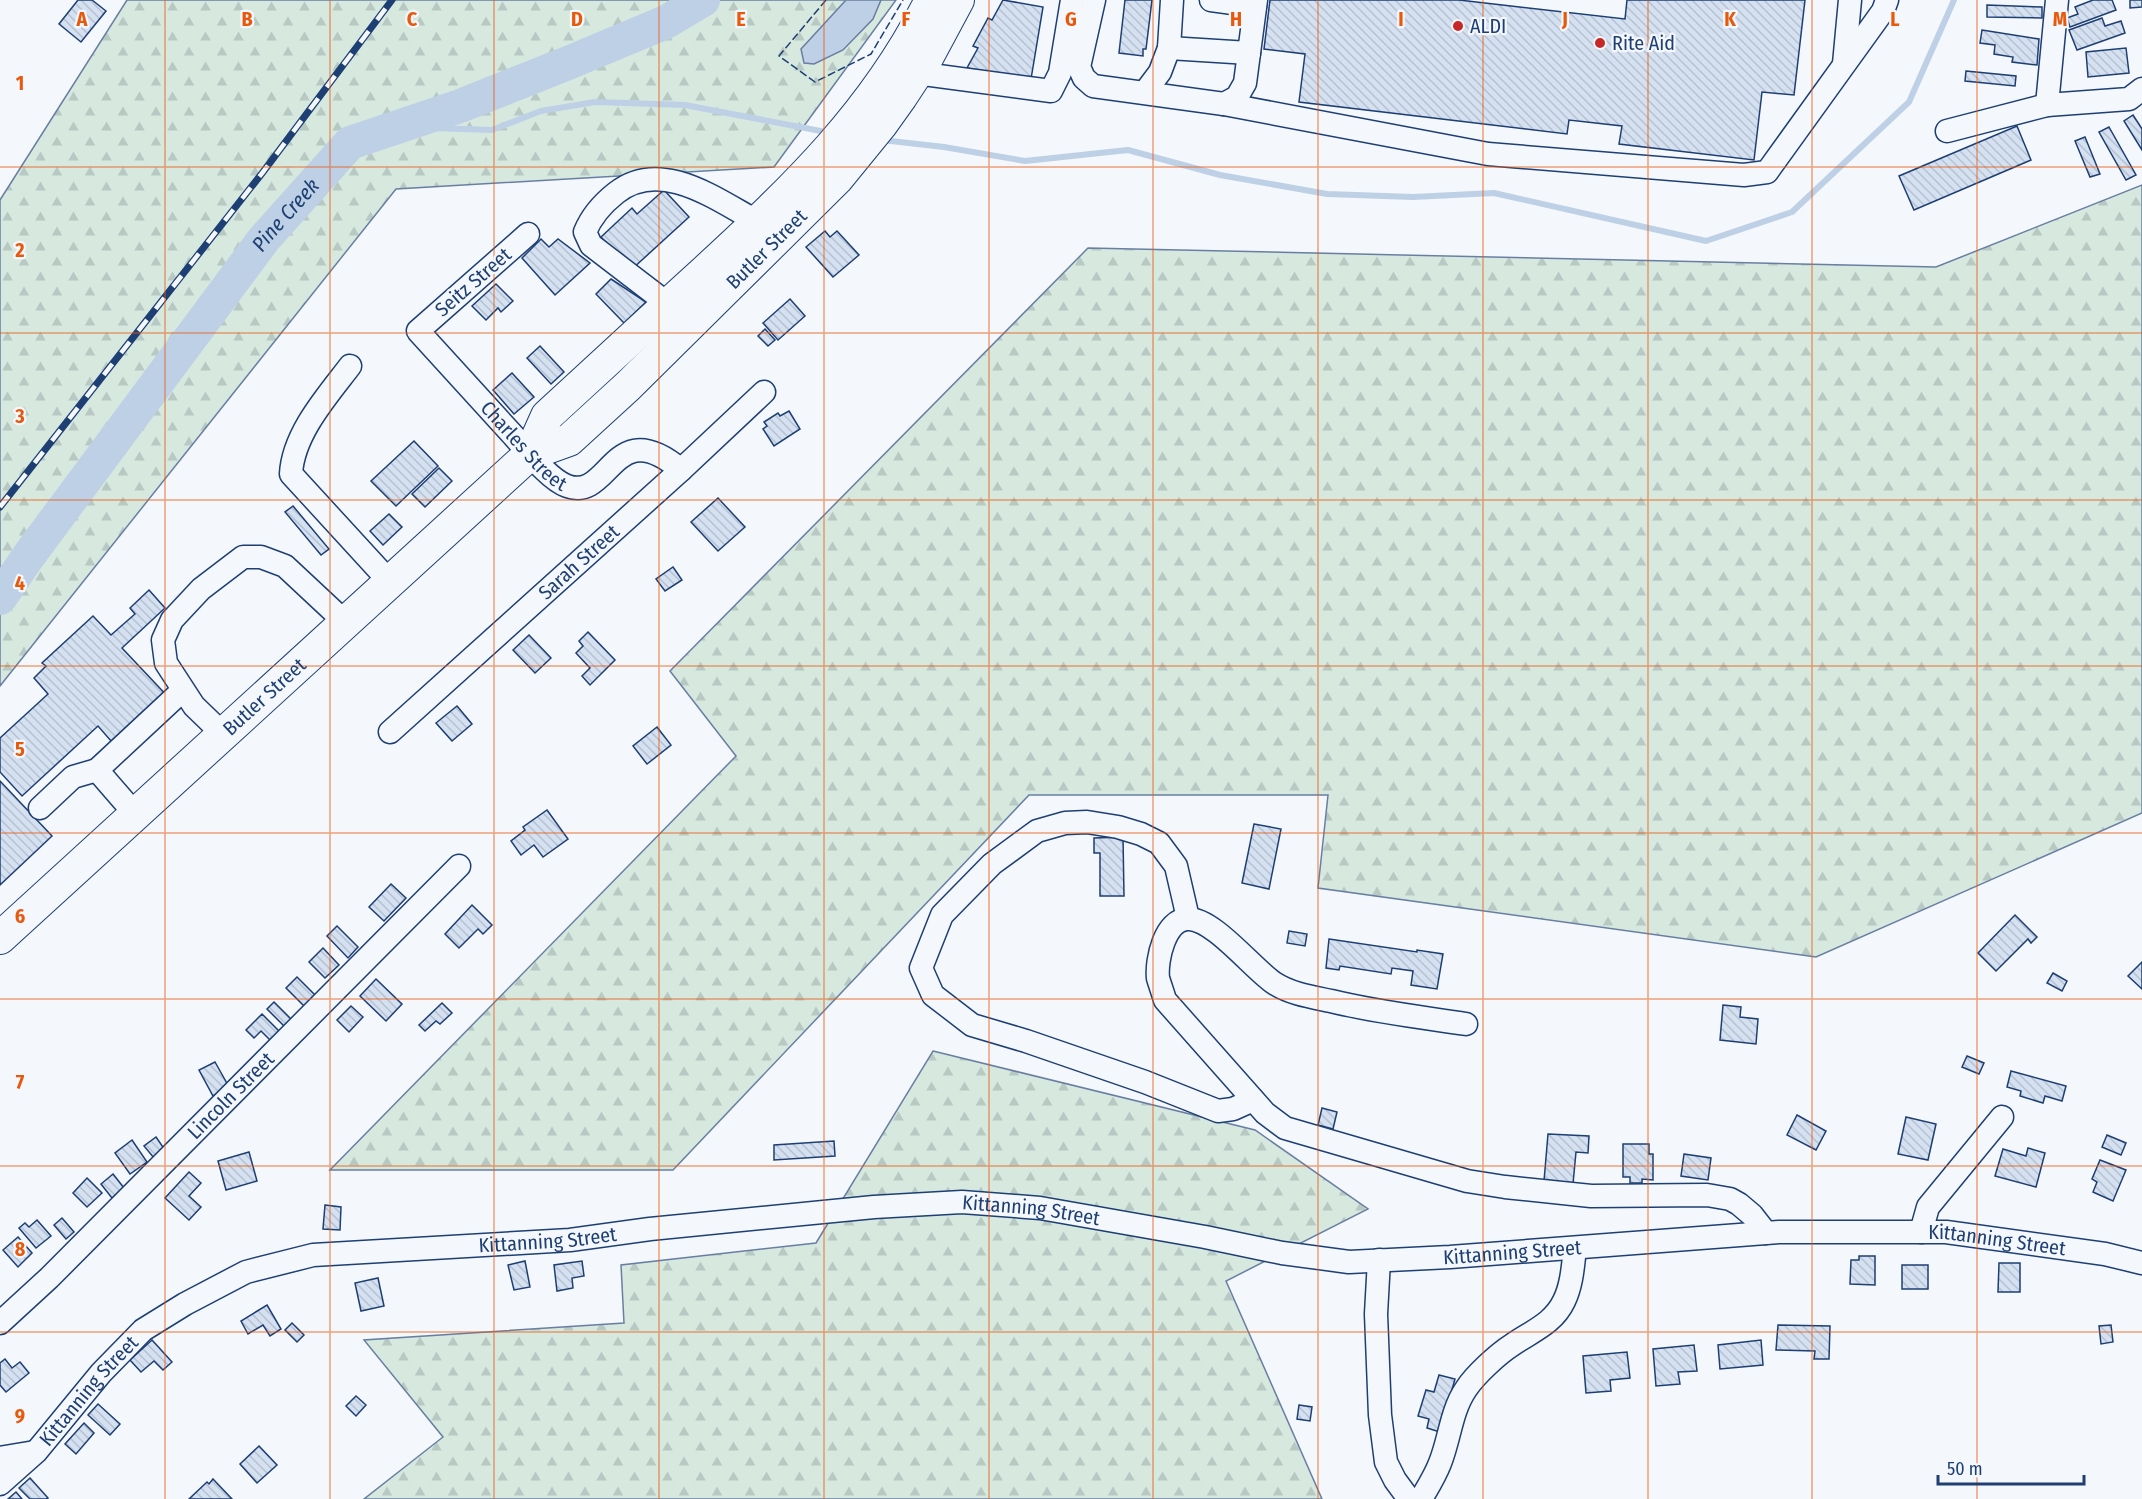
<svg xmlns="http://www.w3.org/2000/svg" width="2142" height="1499" font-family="'Fira Sans Condensed',sans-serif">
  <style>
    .forest { fill: url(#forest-firs); stroke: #687fa3; stroke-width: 1.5 }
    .water { fill: #bed0e5; stroke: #687fa3; stroke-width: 1.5 }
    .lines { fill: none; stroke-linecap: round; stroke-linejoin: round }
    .stream { stroke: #bed0e5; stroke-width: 6 }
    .river { stroke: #bed0e5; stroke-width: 34 }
    .building { fill: url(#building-back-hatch); stroke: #1d3f73; stroke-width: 1.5 }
    .minor-casing { stroke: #1d3f73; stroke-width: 25 }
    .highway-casing { stroke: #1d3f73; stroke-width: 34 }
    .minor { stroke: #f4f7fb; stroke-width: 22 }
    .highway { stroke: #f4f7fb; stroke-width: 32 }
    .rail-casing { stroke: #1d3f73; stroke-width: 7 }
    .rail { stroke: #f4f7fb; stroke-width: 4.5; stroke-dasharray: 14; stroke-linecap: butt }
    .fence { stroke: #1d3f73; stroke-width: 1.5; stroke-dasharray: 8 3; stroke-linecap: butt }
    .grid { fill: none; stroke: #e8590c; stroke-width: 1.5; stroke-opacity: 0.55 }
    .poi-dot { fill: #c62828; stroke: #f4f7fb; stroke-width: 2 }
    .labels { text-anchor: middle; stroke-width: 4.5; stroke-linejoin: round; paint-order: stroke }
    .poi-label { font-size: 20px; fill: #1d3f73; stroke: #f4f7fb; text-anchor: start }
    .street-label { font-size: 20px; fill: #1d3f73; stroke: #f4f7fb }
    .water-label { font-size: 21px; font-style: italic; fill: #1d3f73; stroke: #f4f7fb }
    .grid-label { font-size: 20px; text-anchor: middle; font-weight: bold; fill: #e8590c; stroke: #f4f7fb; stroke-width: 4.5; stroke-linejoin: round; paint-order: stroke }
  </style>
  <defs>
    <pattern id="forest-firs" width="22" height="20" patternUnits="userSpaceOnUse" patternTransform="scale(1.5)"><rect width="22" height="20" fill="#d7e8df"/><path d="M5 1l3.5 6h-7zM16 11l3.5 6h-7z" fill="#b8c8c3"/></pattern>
    <pattern id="building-back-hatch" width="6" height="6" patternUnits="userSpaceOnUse" patternTransform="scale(1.5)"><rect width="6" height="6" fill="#d5e0f0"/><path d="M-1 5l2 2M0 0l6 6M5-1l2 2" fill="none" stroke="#b6c1d1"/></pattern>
  </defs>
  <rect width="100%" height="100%" fill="#f4f7fb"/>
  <g class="forest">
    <polygon points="127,0 896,0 774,167 396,189 0,686 0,200"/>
    <polygon points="2142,185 2142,813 1816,957 1318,888 1328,795 1029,795 673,1170 330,1170 736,756 670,671 1088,248 1936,267"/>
    <polygon points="933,1051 1255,1130 1368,1209 1226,1281 1322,1499 364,1499 443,1437 364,1340 624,1323 621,1265 816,1243"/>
  </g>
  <polygon class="water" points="846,0 881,0 873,19 843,50 814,64 804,63 801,49"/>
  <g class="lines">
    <g class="stream">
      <polyline points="400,127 492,130 541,111 595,102 685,105 831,133"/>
      <polyline points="882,140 944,147 1025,161 1128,150 1220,175 1327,194 1413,197 1494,193 1706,241 1792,212 1909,102 1954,0"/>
    </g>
    <path class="river" id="s1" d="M 0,598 L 30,554 L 264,239 L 350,143 L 460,106 L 568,63 L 666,22 L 703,0"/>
  </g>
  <g class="building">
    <polygon points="78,0 92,0 106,11 81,42 59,24"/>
    <polygon points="1003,0 1043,7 1031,79 967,68 978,48 973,46 988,18 992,20"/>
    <polygon points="1125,0 1152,0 1146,49 1143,49 1143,56 1119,53"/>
    <polygon points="1270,0 1459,0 1625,19 1627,0 1805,0 1794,95 1762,92 1754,160 1619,144 1622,126 1569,120 1567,134 1299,102 1305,54 1264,49"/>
    <polygon points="2093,0 2112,0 2116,10 2070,27 2067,18 2078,14 2075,7"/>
    <polygon points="2130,0 2142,0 2142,7 2130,8"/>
    <polygon points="1987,5 2042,7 2042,18 1987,17"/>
    <polygon points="2102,18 2105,26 2121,21 2125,33 2077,50 2069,30"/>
    <polygon points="1982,30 2039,39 2037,65 2012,62 2013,57 1994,54 1995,45 1980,43"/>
    <polygon points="2126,48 2129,73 2088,77 2086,52"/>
    <polygon points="1966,71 2016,76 2015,86 1965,81"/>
    <polygon points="2133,115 2142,129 2142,150 2124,121"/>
    <polygon points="2017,126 2031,160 1914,210 1899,176"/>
    <polygon points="2109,127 2136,175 2126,180 2099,132"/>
    <polygon points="2085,137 2100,174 2090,177 2075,141"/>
    <polygon points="664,190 689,217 631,270 601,237 632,208 637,214"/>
    <polygon points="825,231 830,237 837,231 859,255 833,277 806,247"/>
    <polygon points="541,239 549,247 558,239 590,263 555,295 522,258"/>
    <polygon points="611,279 646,302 624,323 596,294"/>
    <polygon points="496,284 513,301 501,312 498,308 486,320 472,306"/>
    <polygon points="790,299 805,316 778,340 763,323"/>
    <polygon points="765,329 775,340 768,346 758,336"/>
    <polygon points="540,346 564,372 551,384 527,358"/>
    <polygon points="512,373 534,397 514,414 493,390"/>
    <polygon points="789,411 800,429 774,446 763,429 767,426 764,422 778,413 780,416"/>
    <polygon points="414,441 438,466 396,506 371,481"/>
    <polygon points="439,468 452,481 425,507 412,494"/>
    <polygon points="718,498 745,527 718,551 691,522"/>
    <polygon points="293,506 329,549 321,555 285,512"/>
    <polygon points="389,514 402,527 383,545 370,531"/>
    <polygon points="673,567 682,580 665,591 656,579"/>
    <polygon points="149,590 165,608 122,648 171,700 118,749 98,726 22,796 0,772 0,738 48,694 34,678 46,666 42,663 93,616 111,635 135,614 130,608"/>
    <polygon points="588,632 615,660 590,685 582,676 590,668 576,653 583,646 579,641"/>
    <polygon points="529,635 551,658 535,673 513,650"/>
    <polygon points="457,706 472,724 452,741 436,723"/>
    <polygon points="657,727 671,745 647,764 633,746"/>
    <polygon points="0,781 52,836 0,885"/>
    <polygon points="547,810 568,839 543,857 534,845 521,855 511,841 525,830 523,827"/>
    <polygon points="1254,824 1281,829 1269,889 1242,883"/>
    <polygon points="1123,837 1124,896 1100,896 1100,853 1094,853 1094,838"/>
    <polygon points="391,884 406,898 384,921 369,907"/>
    <polygon points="472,905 492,925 483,934 478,929 459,948 445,934"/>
    <polygon points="2015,915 2037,937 2031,943 2028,939 1996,971 1978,953"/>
    <polygon points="337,926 358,947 348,958 327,936"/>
    <polygon points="1289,931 1307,934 1305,946 1287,943"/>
    <polygon points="1329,939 1417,952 1417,950 1443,954 1437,989 1411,985 1413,971 1392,968 1391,974 1340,966 1339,970 1326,968"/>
    <polygon points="323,948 339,965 325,978 309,962"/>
    <polygon points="2142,962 2142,989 2128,976"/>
    <polygon points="2053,973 2067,981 2062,991 2047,983"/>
    <polygon points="297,977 317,997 306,1008 286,988"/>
    <polygon points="376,979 402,1004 386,1021 360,996"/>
    <polygon points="274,1002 294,1022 287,1029 267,1009"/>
    <polygon points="442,1003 452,1013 440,1024 436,1021 425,1031 419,1025"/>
    <polygon points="1723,1005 1741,1007 1740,1017 1758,1019 1756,1044 1720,1040"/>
    <polygon points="351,1006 363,1017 349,1032 337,1020"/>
    <polygon points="262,1014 281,1033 272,1042 261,1031 254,1038 246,1030"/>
    <polygon points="1967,1056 1984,1063 1979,1074 1962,1067"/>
    <polygon points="215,1062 229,1087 213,1096 199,1070"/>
    <polygon points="2011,1071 2066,1086 2062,1101 2045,1096 2043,1103 2020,1096 2021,1091 2007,1087"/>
    <polygon points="1322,1108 1337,1112 1333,1129 1318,1125"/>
    <polygon points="1797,1115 1826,1131 1816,1150 1787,1135"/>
    <polygon points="1906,1117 1936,1124 1928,1160 1898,1154"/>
    <polygon points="1548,1134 1589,1136 1588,1153 1576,1152 1573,1184 1544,1181"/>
    <polygon points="2107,1135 2126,1143 2121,1155 2102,1147"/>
    <polygon points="156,1137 165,1150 154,1158 144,1146"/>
    <polygon points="132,1140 147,1162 130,1174 115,1153"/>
    <polygon points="834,1141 835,1156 774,1160 774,1145"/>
    <polygon points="1623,1144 1649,1144 1649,1154 1653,1154 1653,1180 1642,1179 1642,1183 1630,1183 1630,1177 1623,1177"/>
    <polygon points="2028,1148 2045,1153 2036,1187 1995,1176 2003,1149 2026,1156"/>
    <polygon points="249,1152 257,1181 226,1190 218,1161"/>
    <polygon points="1684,1154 1711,1158 1708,1180 1681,1176"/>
    <polygon points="2100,1160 2126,1170 2113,1201 2093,1192 2097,1182 2092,1179"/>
    <polygon points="189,1172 201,1183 189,1196 201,1207 189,1220 165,1198"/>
    <polygon points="113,1174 124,1188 112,1198 101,1184"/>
    <polygon points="87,1178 102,1193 87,1207 73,1193"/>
    <polygon points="325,1205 341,1207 340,1230 323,1229"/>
    <polygon points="62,1218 74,1232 66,1239 54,1225"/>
    <polygon points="37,1220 51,1236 36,1248 19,1228 25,1223 29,1227"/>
    <polygon points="18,1237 32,1253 18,1267 3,1250"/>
    <polygon points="1859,1256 1875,1256 1875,1285 1850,1284 1851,1260 1859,1260"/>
    <polygon points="525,1261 530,1287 514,1290 508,1265"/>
    <polygon points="582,1261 584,1276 572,1278 573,1288 557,1291 554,1265"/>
    <polygon points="1999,1263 2020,1263 2020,1292 1998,1292"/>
    <rect x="1902" y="1265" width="26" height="24"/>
    <polygon points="378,1278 384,1306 361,1311 355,1283"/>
    <polygon points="267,1305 281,1329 270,1336 263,1325 248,1334 241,1321"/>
    <polygon points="292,1323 304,1335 297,1342 285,1330"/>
    <polygon points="1778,1325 1830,1326 1829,1359 1814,1359 1815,1351 1776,1350"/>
    <polygon points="2111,1325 2113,1342 2101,1344 2099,1326"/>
    <polygon points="152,1340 172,1362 163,1370 154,1361 141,1372 130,1360"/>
    <polygon points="1761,1340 1763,1365 1720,1369 1718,1345"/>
    <polygon points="1694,1345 1697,1371 1678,1372 1680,1384 1656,1386 1653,1349"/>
    <polygon points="1627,1352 1630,1378 1610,1380 1611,1391 1586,1393 1583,1356"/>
    <polygon points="5,1359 12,1368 20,1362 29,1373 6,1392 0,1385 0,1363"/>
    <polygon points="1439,1375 1455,1379 1440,1432 1427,1428 1429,1419 1418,1416 1426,1390 1434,1392"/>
    <polygon points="356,1396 366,1405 356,1416 346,1406"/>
    <polygon points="98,1404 120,1424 110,1435 88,1415"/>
    <polygon points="1299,1405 1312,1407 1310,1421 1297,1419"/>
    <polygon points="84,1423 94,1433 76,1454 65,1444"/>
    <polygon points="259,1446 277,1465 257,1483 240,1464"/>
    <polygon points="30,1478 48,1498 46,1499 30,1499 19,1488"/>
    <polygon points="213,1479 232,1499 189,1499 207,1482 209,1484"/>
    <polygon points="16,1492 22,1499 8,1499"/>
  </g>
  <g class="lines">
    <defs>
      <g id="minor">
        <polyline points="1094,0 1079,67 1084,78 1093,86 1224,104 1488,154 1744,175 1767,172 1883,11 1887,0"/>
        <polyline points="1211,0 1255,6"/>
        <polyline points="1169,48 1249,53"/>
        <polyline points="1844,64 1850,0"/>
        <polyline points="916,73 1051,91 1060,73 1072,0"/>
        <polyline points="1145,92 1160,72 1169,48 1172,0"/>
        <polyline points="1224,104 1237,97 1245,83 1256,0"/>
        <polyline points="2047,105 2057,0"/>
        <polyline points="1947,131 2047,105 2129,99 2142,89"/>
        <path id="s2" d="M 528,234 L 418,331 C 449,365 480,399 511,433 C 525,448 548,479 567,486 C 611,502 612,412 681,470"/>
        <path d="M 668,304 L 591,245 L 585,232 C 592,215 602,204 616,193 C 661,157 717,200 758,222"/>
        <path d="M 350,366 C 327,396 293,434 291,474 L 390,582"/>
        <path id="s3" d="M 390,732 L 681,470 L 764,392"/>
        <polyline points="224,735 194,706 166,663 163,640 172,620 201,589 243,557 261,557 285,566 346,623"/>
        <polyline points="40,808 73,777 97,770"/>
        <polyline points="136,815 97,770 183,690"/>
        <polyline points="1188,918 1176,866 1159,843 1141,834 1118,827 1087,822 1065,823 1037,831 992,864 942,915 921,968 933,995 972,1025 1026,1041 1145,1082 1218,1111 1233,1109 1253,1100"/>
        <path d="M 1466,1024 C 1420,1017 1375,1012 1331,1001 C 1312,997 1291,994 1274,983 C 1253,969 1213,918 1188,919 C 1165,919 1156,960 1158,978 C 1160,985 1163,993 1165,1000 L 1265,1113 L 1285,1128 L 1467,1181 L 1505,1187 L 1591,1196 L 1707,1195 L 1730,1199 L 1739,1204 L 1752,1215 L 1766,1233"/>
        <polyline points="1921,1232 1928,1207 2002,1117"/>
        <polyline points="1379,1260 1376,1314 1380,1415 1386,1462 1395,1480 1409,1499"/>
        <path id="s4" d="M 0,1323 L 49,1278 L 459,866"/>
        <polyline points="0,1458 35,1452"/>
        <path id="s5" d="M 0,1484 L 36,1452 L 101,1373 L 143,1330 L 185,1304 L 246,1272 L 313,1255 L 570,1240 L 650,1229 L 874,1207 L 962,1202 L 1040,1208 L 1205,1237 L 1282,1253 L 1349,1262 L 1450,1257 L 1779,1232 L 1946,1232 L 2105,1254 L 2142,1263"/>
        <path d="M 1421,1499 C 1428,1487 1435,1476 1440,1463 C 1450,1438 1451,1411 1466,1389 C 1475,1375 1498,1354 1512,1345 C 1532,1331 1553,1324 1564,1301 C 1572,1285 1573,1265 1575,1248"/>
      </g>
      <g id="highway">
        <path d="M 530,454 L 547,416 C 600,367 652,319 705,271 C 795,188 875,112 931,0"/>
        <path id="s6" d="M 0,938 L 530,454 L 569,440 L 628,386 L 837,179 L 881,125 L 901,97 L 928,56 L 958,0"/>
      </g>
    </defs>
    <use href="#minor" class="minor-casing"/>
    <use href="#highway" class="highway-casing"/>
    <use href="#minor" class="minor"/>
    <use href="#highway" class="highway"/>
    <defs>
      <polyline id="rail" points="0,507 263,172 392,0"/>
    </defs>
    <use href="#rail" class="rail-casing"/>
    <use href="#rail" class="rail"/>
    <polyline class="fence" points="826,0 779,56 815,82 871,54 903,0"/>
  </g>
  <path class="grid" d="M 165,0 L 165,1499M 330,0 L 330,1499M 494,0 L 494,1499M 659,0 L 659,1499M 824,0 L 824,1499M 989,0 L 989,1499M 1153,0 L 1153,1499M 1318,0 L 1318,1499M 1483,0 L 1483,1499M 1648,0 L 1648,1499M 1812,0 L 1812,1499M 1977,0 L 1977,1499M 0,167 L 2142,167M 0,333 L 2142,333M 0,500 L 2142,500M 0,666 L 2142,666M 0,833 L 2142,833M 0,999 L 2142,999M 0,1166 L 2142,1166M 0,1332 L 2142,1332"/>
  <g class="poi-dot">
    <circle cx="1458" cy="26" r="6"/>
    <circle cx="1600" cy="43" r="6"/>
  </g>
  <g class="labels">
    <g class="poi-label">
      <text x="1470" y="33">ALDI</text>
      <text x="1612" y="50">Rite Aid</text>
    </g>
    <g class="street-label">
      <text dy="7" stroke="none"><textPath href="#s6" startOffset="1034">Butler Street</textPath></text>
      <text transform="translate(473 282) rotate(-41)" y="7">Seitz Street</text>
      <text dy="7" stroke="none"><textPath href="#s2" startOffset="303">Charles Street</textPath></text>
      <text dy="7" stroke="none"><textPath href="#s3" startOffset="254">Sarah Street</textPath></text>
      <text dy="7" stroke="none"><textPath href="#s6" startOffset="358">Butler Street</textPath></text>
      <text dy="7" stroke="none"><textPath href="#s4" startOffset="324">Lincoln Street</textPath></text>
      <text dy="7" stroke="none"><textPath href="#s5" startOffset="1119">Kittanning Street</textPath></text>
      <text dy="7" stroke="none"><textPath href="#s5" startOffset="633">Kittanning Street</textPath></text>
      <text dy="7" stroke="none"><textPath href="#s5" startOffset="2091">Kittanning Street</textPath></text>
      <text dy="7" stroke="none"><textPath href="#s5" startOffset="1605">Kittanning Street</textPath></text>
      <text dy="7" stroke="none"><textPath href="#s5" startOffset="129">Kittanning Street</textPath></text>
    </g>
    <g class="water-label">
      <text dy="7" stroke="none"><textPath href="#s1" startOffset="478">Pine Creek</textPath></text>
    </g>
  </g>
  <g class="grid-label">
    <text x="82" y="26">A</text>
    <text x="247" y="26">B</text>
    <text x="412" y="26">C</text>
    <text x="577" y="26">D</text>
    <text x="741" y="26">E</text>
    <text x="906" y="26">F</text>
    <text x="1071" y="26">G</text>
    <text x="1236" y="26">H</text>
    <text x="1401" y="26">I</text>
    <text x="1565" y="26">J</text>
    <text x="1730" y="26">K</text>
    <text x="1895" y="26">L</text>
    <text x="2060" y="26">M</text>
    <text x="20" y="90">1</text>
    <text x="20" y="257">2</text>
    <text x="20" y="423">3</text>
    <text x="20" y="590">4</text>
    <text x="20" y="756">5</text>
    <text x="20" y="923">6</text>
    <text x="20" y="1089">7</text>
    <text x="20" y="1256">8</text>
    <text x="20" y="1423">9</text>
  </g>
  <path d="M1938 1475v9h146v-9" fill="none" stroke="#1d3f73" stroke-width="3"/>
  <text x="1947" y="1475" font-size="18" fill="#1d3f73" stroke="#f4f7fb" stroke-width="4.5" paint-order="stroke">50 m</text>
</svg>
